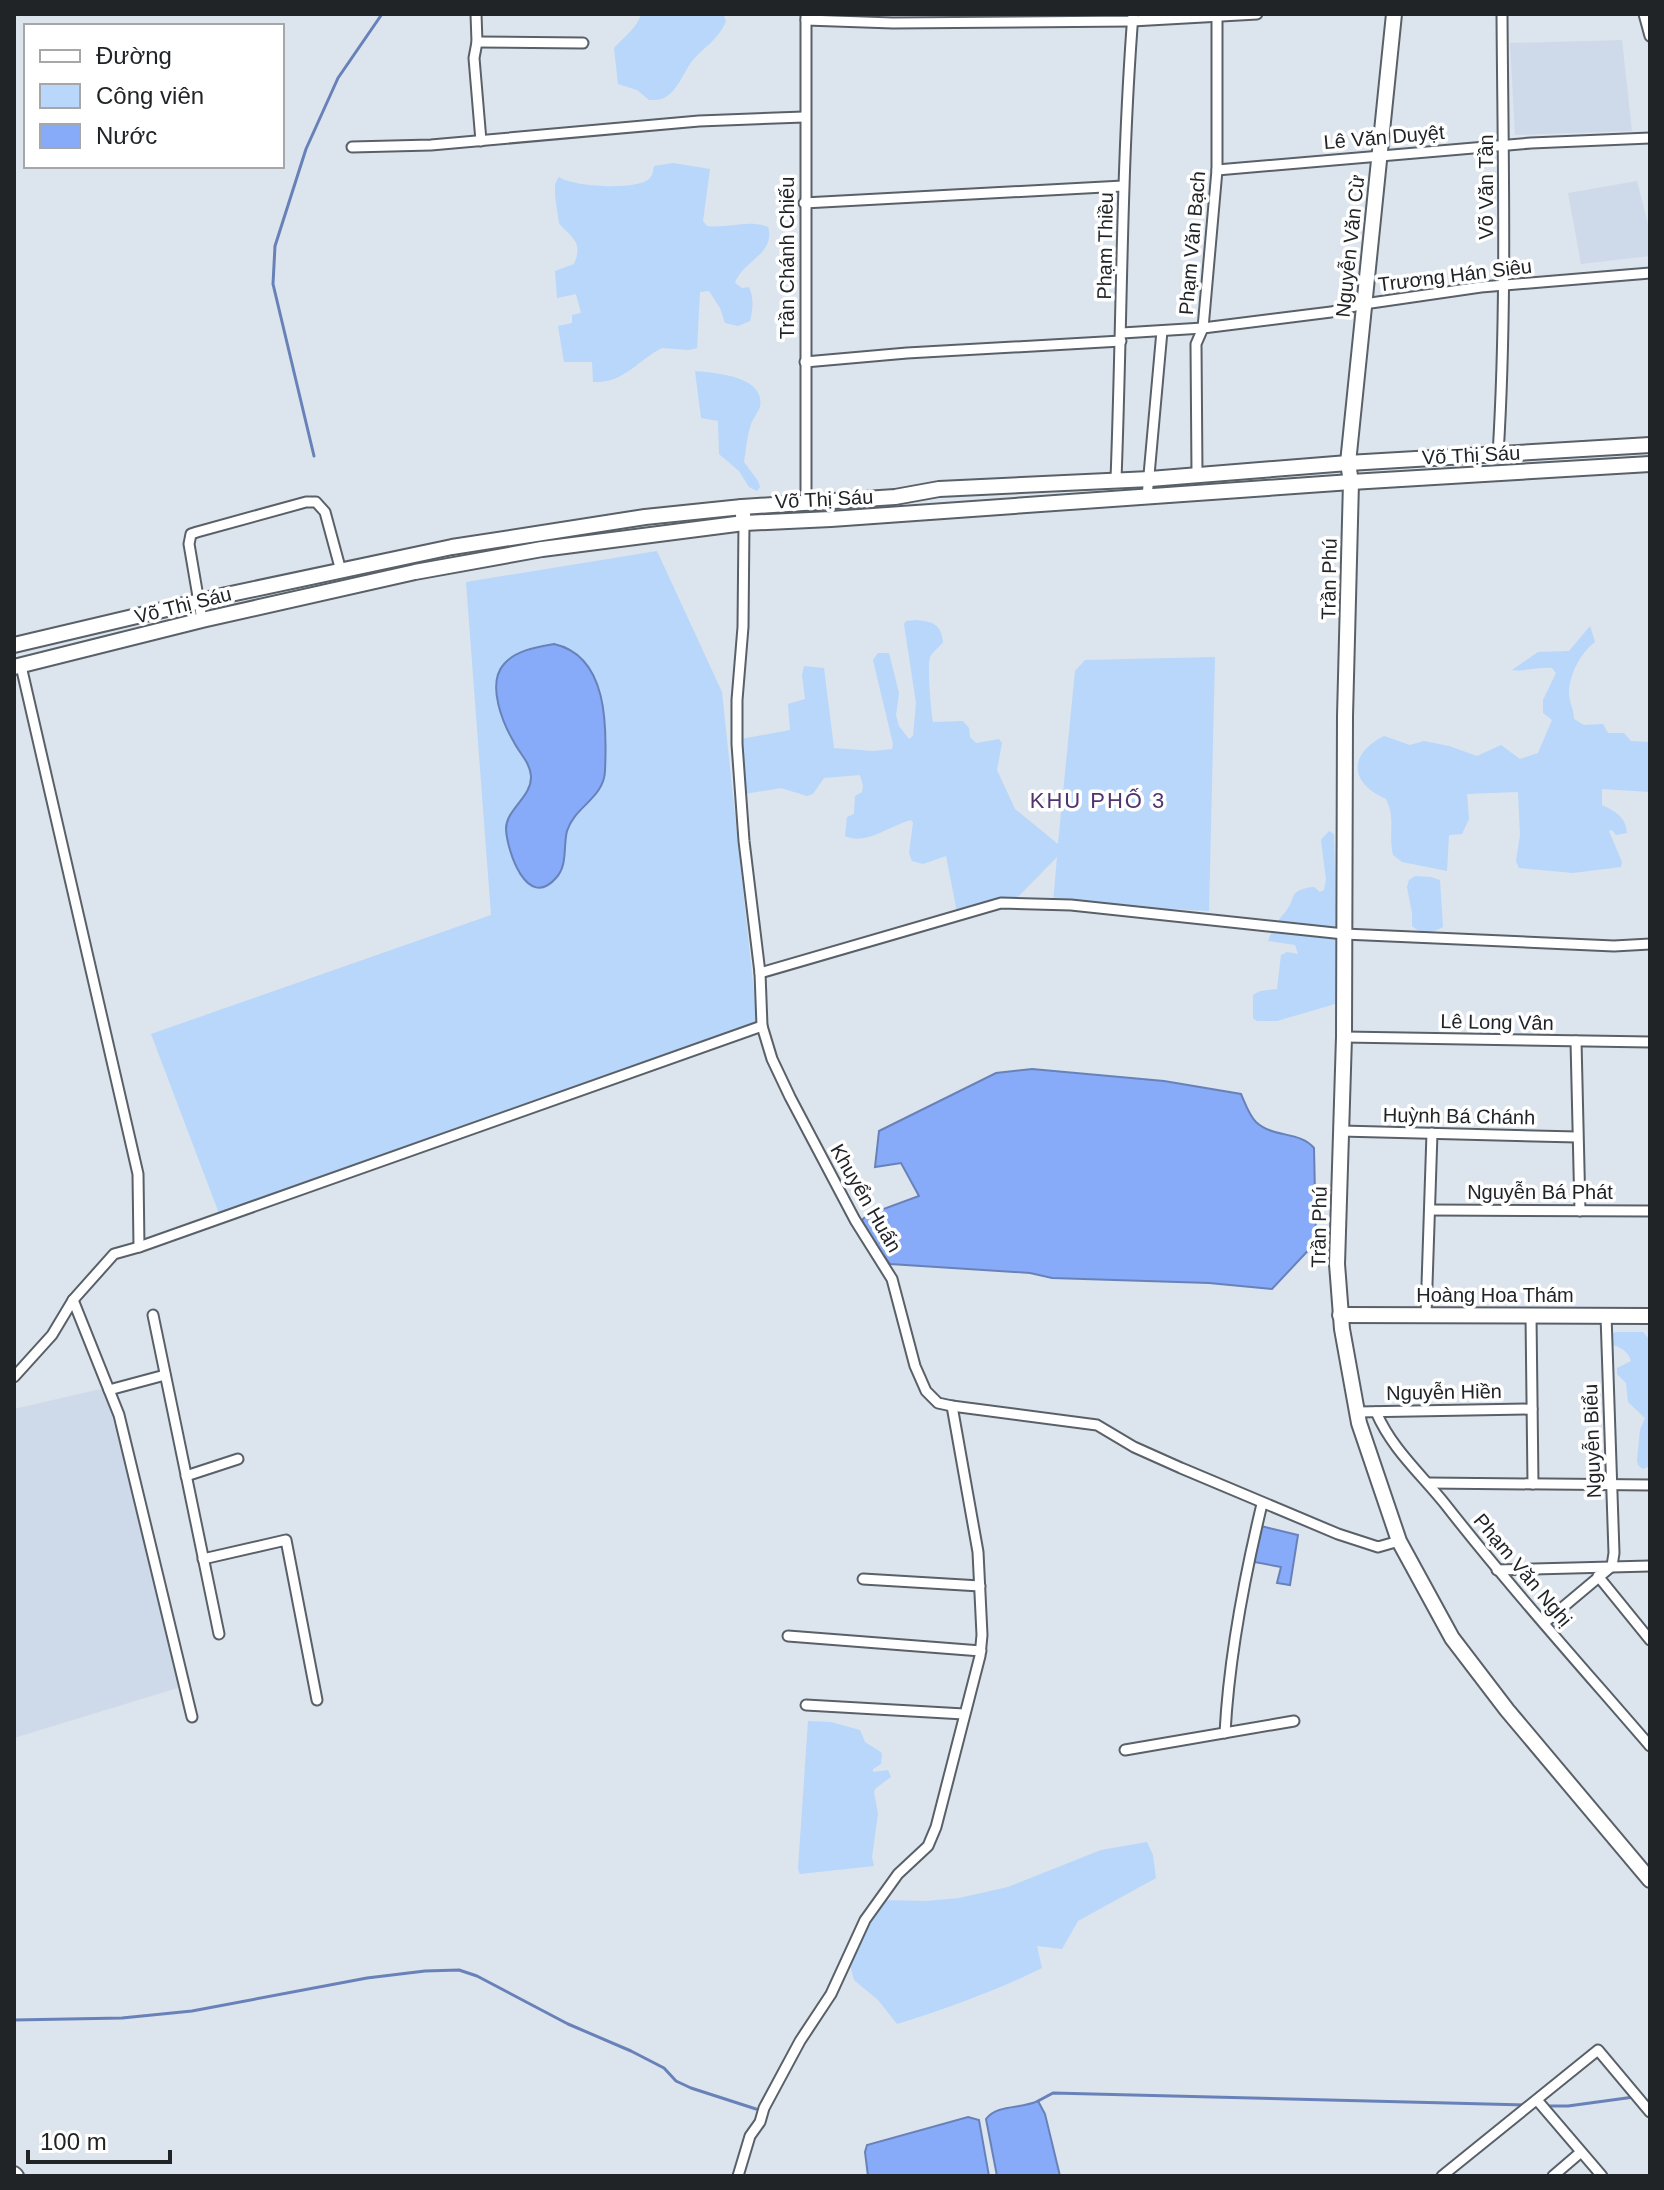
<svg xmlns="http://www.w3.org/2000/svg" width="1664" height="2190" font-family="Helvetica,sans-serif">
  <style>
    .built { fill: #cedaea }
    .green { fill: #b8d7fb }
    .water { fill: #87abf8; stroke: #6882b9; stroke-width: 2 }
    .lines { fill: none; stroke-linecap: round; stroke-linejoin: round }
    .stream { stroke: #6882b9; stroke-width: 3 }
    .street-casing { stroke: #596068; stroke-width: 13 }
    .secondary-casing { stroke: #596068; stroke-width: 18 }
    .primary-casing { stroke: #596068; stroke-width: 18 }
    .street { stroke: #fff; stroke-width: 9 }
    .secondary { stroke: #fff; stroke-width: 14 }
    .primary { stroke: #fff; stroke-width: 14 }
    .labels { text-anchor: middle; stroke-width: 7; stroke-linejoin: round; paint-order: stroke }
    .street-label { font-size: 20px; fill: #212427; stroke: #fff }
    .neighbourhood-label { font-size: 22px; letter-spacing: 2px; fill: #4f3570; stroke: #fff }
  </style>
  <rect width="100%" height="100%" fill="#dce4ed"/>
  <g class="built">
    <polygon points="1622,40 1632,131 1515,135 1510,43"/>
    <polygon points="1637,181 1650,232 1650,256 1581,264 1568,193"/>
    <polygon points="105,1388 181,1687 14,1738 14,1409"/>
  </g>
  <g class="green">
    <path d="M 641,14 L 723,14 L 726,21 C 719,39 705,46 693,60 C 683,72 678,92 662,99 C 658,100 652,100 649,100 L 637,90 L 618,84 L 614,48 C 623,38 638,27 641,14 Z"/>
    <path d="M 673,163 L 710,169 L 703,221 L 707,226 C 729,229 747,219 768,227 C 776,254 742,261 735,283 L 742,288 L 749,287 C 754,298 753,309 750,321 L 738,326 L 725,323 L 720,308 L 709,291 L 700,292 L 697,348 L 689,350 L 662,348 C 638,360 623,384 593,382 L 592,362 L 564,362 L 558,326 L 572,323 L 572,315 L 581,313 L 576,294 L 557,298 L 555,271 L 574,264 C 584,241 571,238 559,223 L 555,196 L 555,184 L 559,177 C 572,187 639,191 650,178 C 653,175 653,170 654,166 Z"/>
    <path d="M 695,371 C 715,373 766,376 760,407 C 758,413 753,418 751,424 C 747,436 746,450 744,462 L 758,481 L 760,487 L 757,491 L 749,487 L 739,471 L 719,454 L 718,421 L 701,418 Z"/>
    <polygon points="657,551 722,692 758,1030 220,1216 151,1034 491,915 466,582"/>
    <path d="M 917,620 C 933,622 941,624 943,642 C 939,648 933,651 930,657 C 927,665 931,711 933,722 L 963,721 L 969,728 L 970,737 L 976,743 L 999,739 L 1002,743 L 997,770 L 1015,809 L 1058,844 L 1075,671 L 1085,660 L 1215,657 L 1209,911 L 1053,903 L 1057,857 L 1017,898 L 992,900 L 957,912 L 946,856 L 923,864 L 912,861 L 909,853 L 913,823 L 911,820 C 890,825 866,846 845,836 L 847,817 L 854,814 L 855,796 L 862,792 L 863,786 L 860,775 L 824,778 L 813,794 L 807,796 L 781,788 L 745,794 L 741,739 L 790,730 L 788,704 L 805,699 L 802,675 L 804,666 L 824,668 L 834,748 L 873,751 L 892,749 L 893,744 L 873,660 L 878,653 L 889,653 L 899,693 L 896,715 L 899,726 L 909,739 L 913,736 L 916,703 L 904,624 L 906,621 Z"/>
    <path d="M 1590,626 L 1595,642 C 1581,652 1569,675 1569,693 C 1569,702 1574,709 1574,719 L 1584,725 L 1603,724 L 1608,733 L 1624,733 L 1631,741 L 1650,742 L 1650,792 L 1602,789 L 1602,805 C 1615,811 1626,817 1627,833 L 1616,835 L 1612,830 L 1609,831 L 1622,862 L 1621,867 L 1573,873 L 1519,868 L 1516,861 L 1520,835 L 1518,792 L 1467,794 L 1469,819 L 1462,834 L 1449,835 L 1447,871 L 1402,862 L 1393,855 C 1388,833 1396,819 1386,799 C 1349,783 1348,754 1384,736 L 1410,745 L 1424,741 L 1449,746 L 1477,756 L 1501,745 L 1520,759 L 1538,753 L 1552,720 L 1543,713 L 1543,700 L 1556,673 L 1552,668 C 1540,667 1520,672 1512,670 L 1538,652 L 1569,651 Z"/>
    <path d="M 1329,831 L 1334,834 C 1336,891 1335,947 1335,1004 L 1277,1021 L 1257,1021 L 1253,1018 L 1253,995 L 1260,991 L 1277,989 L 1281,955 L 1287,952 L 1298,954 L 1295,945 L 1268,941 C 1274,926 1276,923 1286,911 C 1297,898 1287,890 1314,887 L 1320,892 L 1324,890 L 1326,880 L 1321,840 Z"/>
    <path d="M 1415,876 L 1431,877 L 1440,880 L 1443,927 C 1433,933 1420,934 1412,926 L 1412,913 L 1407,887 L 1409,880 Z"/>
    <path d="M 1616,1332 L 1643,1332 L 1650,1340 L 1650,1462 L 1648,1467 L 1643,1469 L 1638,1465 L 1637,1460 L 1640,1430 L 1645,1418 L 1628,1402 L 1626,1383 L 1617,1374 L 1617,1368 L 1631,1361 C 1628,1348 1615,1346 1604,1342 L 1603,1336 Z"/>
    <polygon points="808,1721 831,1722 860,1730 865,1742 882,1753 881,1764 873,1769 873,1772 888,1770 891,1777 876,1788 874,1792 878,1814 872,1857 874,1866 800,1874 798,1869"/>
    <path d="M 1147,1842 L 1153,1855 L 1156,1878 L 1078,1921 L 1062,1949 L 1037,1946 L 1042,1968 C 995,1991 948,2008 897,2024 L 878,2000 L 854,1980 L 850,1965 L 867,1917 L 879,1900 L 926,1901 L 959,1898 L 1008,1887 L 1101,1850 Z"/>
  </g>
  <g class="water">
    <path d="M 554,644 C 608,656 607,726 605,771 C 604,798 574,807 567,831 C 563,846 568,865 556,878 C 527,911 507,851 506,829 C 506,809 532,797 531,776 C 530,763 521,755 515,744 C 503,724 486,684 504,664 C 516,650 537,647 554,644 Z"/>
    <path d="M 1032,1069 L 1164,1081 L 1241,1094 C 1245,1103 1249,1115 1256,1122 C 1273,1138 1300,1131 1314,1148 L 1316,1242 L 1272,1289 L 1209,1283 L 1052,1278 L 1030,1273 L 890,1264 L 868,1234 L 862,1220 L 867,1215 L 919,1196 L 901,1163 L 875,1167 L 879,1131 L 996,1073 Z"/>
    <polygon points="1257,1525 1298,1535 1290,1585 1277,1583 1281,1567 1249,1561"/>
    <path d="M 1038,2101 L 1045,2114 L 1060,2176 L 997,2176 L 986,2119 C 997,2104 1022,2109 1038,2101 Z"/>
    <polygon points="968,2117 979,2120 989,2176 868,2176 865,2152 867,2145"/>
  </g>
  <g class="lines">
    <g class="stream">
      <polyline points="314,456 273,284 275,246 306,149 338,78 382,14"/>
      <polyline points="14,2020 122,2018 192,2011 367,1978 425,1971 459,1970 477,1976 568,2024 631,2051 664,2068 676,2081 691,2088 756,2109"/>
      <polyline points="1038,2101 1053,2093 1527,2105"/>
      <polyline points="1547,2106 1568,2106 1634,2097"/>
    </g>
    <defs>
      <g id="street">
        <polyline points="476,14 477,42 474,58 481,141"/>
        <polyline points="806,14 806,502"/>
        <polyline points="1644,14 1650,36"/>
        <polyline points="806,20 893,23 1132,21 1257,14"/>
        <polyline points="477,42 583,43"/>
        <polyline points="352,147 431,145 699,121 804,117"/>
        <polyline points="1217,170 1531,143 1650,138"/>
        <polyline points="804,203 1123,186"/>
        <polyline points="1122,333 1203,328 1331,312 1364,304 1481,287 1650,273"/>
        <polyline points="805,362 907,353 1121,341"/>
        <path d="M 1498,455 C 1507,308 1503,161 1502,14"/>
        <polyline points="1197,474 1196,344 1203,328 1217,170 1217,14"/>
        <path d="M 1116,479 C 1122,324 1121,169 1133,14"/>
        <polyline points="1147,497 1162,331"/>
        <polyline points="744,523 743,627 737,700 737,744 744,841 760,973 762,1026 772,1059 790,1097 855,1220 892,1279 915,1366 926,1391 938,1403 952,1406 1097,1425 1134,1447 1181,1468 1338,1534 1378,1547 1399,1541"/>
        <polyline points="202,620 189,544 191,534 197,532 306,502 316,502 325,512 341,571"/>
        <polyline points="21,666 138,1174 139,1247"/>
        <polyline points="760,973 1001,903 1071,905 1344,934 1614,946 1650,944"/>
        <polyline points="1344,1037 1650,1042"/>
        <polyline points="1576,1041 1580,1211"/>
        <polyline points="1341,1131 1577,1137"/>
        <polyline points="1430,1210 1650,1211"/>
        <polyline points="73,1300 119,1415 192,1717"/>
        <polyline points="153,1315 219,1634"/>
        <polyline points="1426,1315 1432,1133"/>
        <polyline points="1531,1315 1533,1484"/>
        <polyline points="14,1377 52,1335 73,1300 114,1254 139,1247 762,1026"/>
        <polyline points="109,1390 165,1375"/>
        <polyline points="1357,1412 1532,1409"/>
        <path d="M 1376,1412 C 1392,1449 1420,1473 1445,1504 C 1510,1587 1581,1666 1650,1746"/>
        <polyline points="186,1476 238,1459"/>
        <polyline points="1428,1483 1650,1485"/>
        <polyline points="203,1559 286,1540 317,1700"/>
        <polyline points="1497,1570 1650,1566"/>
        <polyline points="1598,1576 1650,1640"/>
        <polyline points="863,1579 980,1586"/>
        <polyline points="1544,1623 1612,1566 1614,1553 1606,1315"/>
        <polyline points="788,1636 981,1651"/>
        <polyline points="806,1705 964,1714"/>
        <path d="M 1225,1733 C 1229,1656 1244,1579 1262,1504"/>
        <polyline points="1125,1750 1294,1721"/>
        <polyline points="1537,2100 1602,2176"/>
        <polyline points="738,2176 750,2136 760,2122 764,2108 800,2041 831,1994 865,1920 898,1874 928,1846 936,1827 980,1656 982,1635 978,1552 952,1406"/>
        <polyline points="1442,2176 1598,2050 1650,2112"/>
        <polyline points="1553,2176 1581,2152"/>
      </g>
      <g id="secondary">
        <polyline points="1394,14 1348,463 1351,482 1345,716 1344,1037 1337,1264 1342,1329 1359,1423 1399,1541 1452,1638 1507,1710 1650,1880"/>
        <polyline points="14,645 226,595 452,547 645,517 742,507 895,497 939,489 1150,479 1348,463 1650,445"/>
        <polyline points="14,667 202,620 415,572 542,549 744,523 831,519 1351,482 1650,464"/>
        <polyline points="1340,1315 1650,1316"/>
        <polyline points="14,2174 16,2176"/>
      </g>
      <polyline id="primary" points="742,507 744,523"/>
    </defs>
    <use href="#street" class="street-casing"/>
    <use href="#secondary" class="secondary-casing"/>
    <use href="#primary" class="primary-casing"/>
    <use href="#street" class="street"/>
    <use href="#secondary" class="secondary"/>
    <use href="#primary" class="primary"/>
  </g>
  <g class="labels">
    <g class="street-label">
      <text transform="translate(1384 137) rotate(-5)" y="7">Lê Văn Duyệt</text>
      <text transform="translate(1486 187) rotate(-90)" y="7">Võ Văn Tần</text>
      <text transform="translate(1192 243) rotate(-85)" y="7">Phạm Văn Bạch</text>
      <text transform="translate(1105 246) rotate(-89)" y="7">Phạm Thiều</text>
      <text transform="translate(1350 246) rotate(-84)" y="7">Nguyễn Văn Cừ</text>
      <text transform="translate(787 258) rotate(-90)" y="7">Trần Chánh Chiếu</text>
      <text transform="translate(1455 275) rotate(-7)" y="7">Trương Hán Siêu</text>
      <text transform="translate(1471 455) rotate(-3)" y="7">Võ Thị Sáu</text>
      <text transform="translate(824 499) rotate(-3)" y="7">Võ Thị Sáu</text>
      <text transform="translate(1329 579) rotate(-89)" y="7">Trần Phú</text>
      <text transform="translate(183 605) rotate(-14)" y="7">Võ Thị Sáu</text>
      <text transform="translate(1497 1022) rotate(1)" y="7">Lê Long Vân</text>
      <text transform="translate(1459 1116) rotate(1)" y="7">Huỳnh Bá Chánh</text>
      <text x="1540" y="1199">Nguyễn Bá Phát</text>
      <text transform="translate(866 1198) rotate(60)" y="7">Khuyển Huấn</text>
      <text transform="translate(1319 1227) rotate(-89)" y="7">Trần Phú</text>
      <text x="1495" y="1302">Hoàng Hoa Thám</text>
      <text transform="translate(1444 1392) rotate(-1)" y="7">Nguyễn Hiền</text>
      <text transform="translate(1592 1441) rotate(-92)" y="7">Nguyễn Biểu</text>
      <text transform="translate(1523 1570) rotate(50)" y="7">Phạm Văn Nghị</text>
    </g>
    <g class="neighbourhood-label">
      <text x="1098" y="808">KHU PHỐ 3</text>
    </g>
  </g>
  <rect width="1664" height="2190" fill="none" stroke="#212427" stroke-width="32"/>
  <rect x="24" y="24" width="260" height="144" fill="#ffffff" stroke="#a6a7a9" stroke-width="2"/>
  <rect x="40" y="50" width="40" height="12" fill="#ffffff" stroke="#a6a7a9" stroke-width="2"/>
  <text x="96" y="64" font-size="24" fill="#212427">Đường</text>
  <rect x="40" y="84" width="40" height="24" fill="#b8d7fb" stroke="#a6a7a9" stroke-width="2"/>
  <text x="96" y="104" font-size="24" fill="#212427">Công viên</text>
  <rect x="40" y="124" width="40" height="24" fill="#87abf8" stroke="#a6a7a9" stroke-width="2"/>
  <text x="96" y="144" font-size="24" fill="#212427">Nước</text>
  <path d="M28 2150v12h142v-12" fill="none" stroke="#212427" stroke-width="4"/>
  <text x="40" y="2150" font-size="24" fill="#212427" stroke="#ffffff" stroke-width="6" paint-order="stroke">100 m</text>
</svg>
